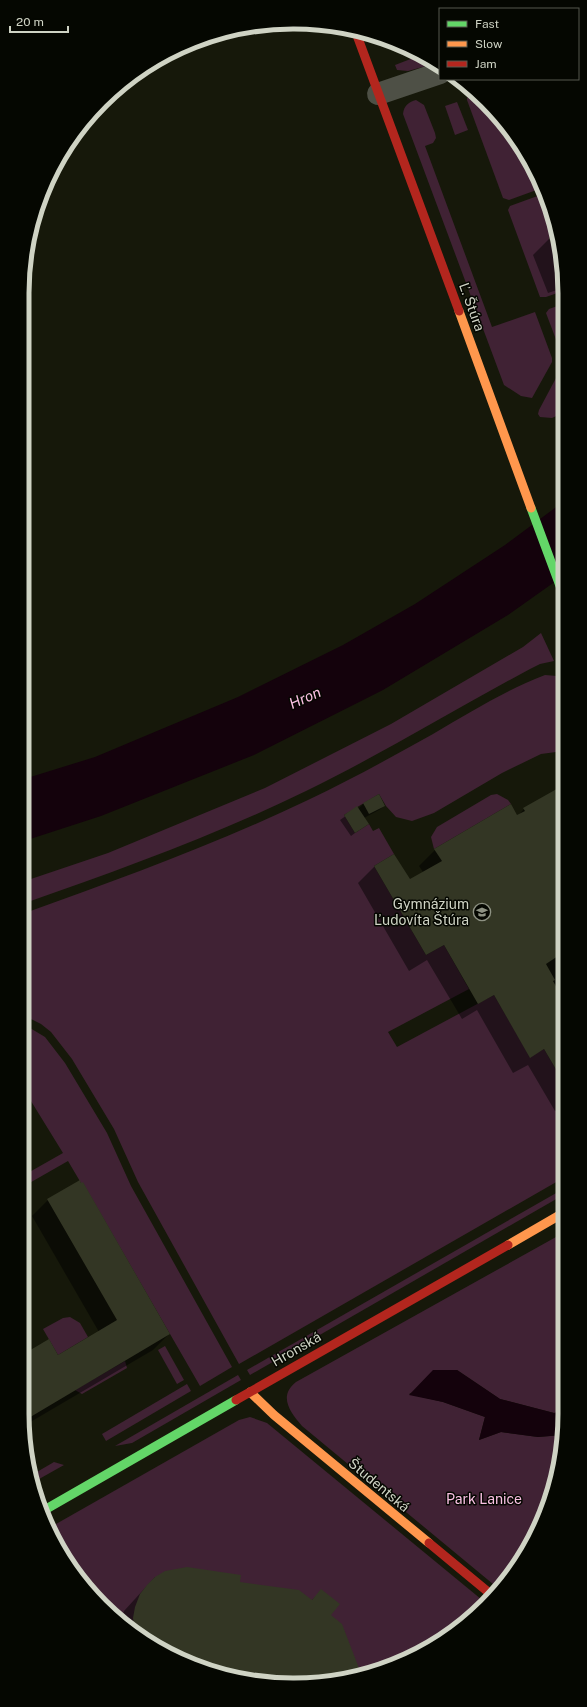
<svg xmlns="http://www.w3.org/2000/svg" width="587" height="1707" font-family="'Public Sans',sans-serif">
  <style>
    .green { fill: #402234 }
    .water { fill: #14020c }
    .shadow { fill: #0007 }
    .building { fill: #333624 }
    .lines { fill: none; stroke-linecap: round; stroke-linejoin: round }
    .street { stroke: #4e5046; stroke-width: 22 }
    .fast { stroke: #63d668; stroke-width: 9 }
    .slow { stroke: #ff974d; stroke-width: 9 }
    .jam { stroke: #b3261e; stroke-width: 9 }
    .labels { text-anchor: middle; stroke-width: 3; stroke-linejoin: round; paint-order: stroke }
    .street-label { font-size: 14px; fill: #cfd3c4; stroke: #050701 }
    .poi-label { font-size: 14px; fill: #cfd3c4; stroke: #050701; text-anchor: end }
    .park-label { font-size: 14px; fill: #fac1e3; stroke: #050701 }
    .water-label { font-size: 15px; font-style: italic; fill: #f9bfe1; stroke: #050701 }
    .rim { fill: none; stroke: #cfd3c4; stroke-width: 5 }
  </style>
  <rect width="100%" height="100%" fill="#16180a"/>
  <g class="green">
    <polygon points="421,55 427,57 430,65 408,71 397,70 395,65"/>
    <polygon points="473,95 497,114 537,174 542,188 509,200 503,198 467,100 467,98"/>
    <path d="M 416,100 L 424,105 L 435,133 L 436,138 L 433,143 L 425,146 L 492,327 L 535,312 L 552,358 L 552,362 L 532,398 L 521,396 L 504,385 L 403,114 C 404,105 409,102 416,100 Z"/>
    <polygon points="457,102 468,130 455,135 445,106"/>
    <polygon points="543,194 556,235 549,238 563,274 563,291 546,297 540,297 508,210 510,206"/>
    <polygon points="563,304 563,358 546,313 549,309"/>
    <polygon points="556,378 560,378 563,387 563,413 552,418 540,417 538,414 539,410"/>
    <path d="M 541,633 L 554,661 L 540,664 L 530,669 C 455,709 382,754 306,791 C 216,835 119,870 25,903 L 25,881 L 108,853 L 265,788 L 391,724 L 523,647 Z"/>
    <path d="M 545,675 L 557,676 L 564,683 L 564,753 L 556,752 L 541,754 L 502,773 L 434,813 L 412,821 L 396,817 L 386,806 L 379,794 L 344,815 L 355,833 L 369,824 L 373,831 L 379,828 L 394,854 L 374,866 L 426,955 L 444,945 L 469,989 L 388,1032 L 397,1047 L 494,995 L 530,1057 L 544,1049 L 564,1083 L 565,1177 L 239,1364 L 138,1182 L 114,1129 L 72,1059 L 51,1032 L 41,1024 L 25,1016 L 25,913 C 120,879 216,844 308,800 C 350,780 392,757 433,734 C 469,713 506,690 545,675 Z"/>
    <polygon points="497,794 508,800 511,804 434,849 431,837 437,827 491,795"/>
    <polygon points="25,1025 45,1037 65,1063 107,1133 131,1186 232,1367 200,1386 83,1183 81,1183 68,1161 26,1185 26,1174 63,1153 26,1093"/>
    <polygon points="565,1188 565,1194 250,1375 247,1370"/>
    <path d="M 565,1232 L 565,1411 L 554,1413 L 500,1399 L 457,1370 L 409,1394 L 443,1402 L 485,1417 L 479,1440 L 501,1432 L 538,1437 L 562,1435 L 556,1484 L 519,1565 L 499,1589 L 302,1426 C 290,1412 278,1396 296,1382 Z"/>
    <polygon points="70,1317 80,1323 88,1337 58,1355 43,1329 63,1318"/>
    <polygon points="165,1346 184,1380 177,1384 158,1350"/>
    <polygon points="125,1361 127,1368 82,1394 75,1390"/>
    <polygon points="238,1375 241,1380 132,1443 115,1446"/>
    <polygon points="187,1384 191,1391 106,1441 102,1434"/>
    <polygon points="250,1417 267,1423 487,1604 445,1639 364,1676 311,1684 258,1683 173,1657 128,1629 90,1593 49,1528 239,1420"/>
    <polygon points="54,1462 64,1465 32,1483 30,1476"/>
  </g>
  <g class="water">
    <polygon points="563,502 563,576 508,615 383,690 254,755 101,816 24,841 24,779 95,757 238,697 343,645 415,604 505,545"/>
    <polygon points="433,1370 457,1370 500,1399 554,1413 565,1411 562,1435 538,1437 501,1432 479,1440 485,1417 443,1402 409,1395"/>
  </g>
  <g class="shadow">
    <polygon points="549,239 563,258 563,292 561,293 560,289 548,293 533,255"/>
    <polygon points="564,792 564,979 554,985 564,1003 564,1106 555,1111 528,1065 513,1073 477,1010 462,1019 427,960 409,971 358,883 374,867 394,855 409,881 423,872 419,866 435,850 517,817 524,809"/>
    <polygon points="363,804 384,806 379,810 364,818 367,824 351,836 340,820 357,808 358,809"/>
    <polygon points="48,1200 169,1334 153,1350 27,1424 27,1353 49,1340 58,1356 99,1332 32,1216"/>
    <polygon points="155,1577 239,1583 311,1601 321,1591 330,1616 341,1625 361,1676 311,1684 258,1683 173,1657 128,1629 121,1622 124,1611"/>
  </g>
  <g class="building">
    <polygon points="556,235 563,258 563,274 549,238"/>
    <polygon points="562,786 564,790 564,968 558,956 546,964 555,980 553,981 564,1001 564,1083 544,1049 530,1058 494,995 478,1004 444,945 426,955 374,866 394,854 410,879 442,861 434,849 511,804 517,815 525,811 523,808"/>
    <polygon points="379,794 385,806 369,814 363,803"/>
    <polygon points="357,806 369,824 355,833 344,815"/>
    <polygon points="80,1180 81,1183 83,1182 170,1334 27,1419 27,1352 49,1339 58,1355 117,1320 47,1199"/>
    <polygon points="187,1567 241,1575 240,1582 299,1590 312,1600 321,1589 340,1604 331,1615 342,1624 362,1676 311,1684 258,1683 173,1657 135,1633 133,1618 135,1607 140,1594 147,1585 155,1577 165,1571"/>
  </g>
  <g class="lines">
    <polyline class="street" points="378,94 440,73"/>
    <g class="fast">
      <polyline points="531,508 563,594"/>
      <polyline points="41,1512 236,1400"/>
    </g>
    <g class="slow">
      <polyline points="459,311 531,508"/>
      <polyline points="508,1245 565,1212"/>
      <polyline points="250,1392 274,1415 429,1543"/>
    </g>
    <g class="jam">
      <polyline points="355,30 459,311"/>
      <polyline points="236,1400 508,1245"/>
      <polyline points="429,1543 493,1596"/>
    </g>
  </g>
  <defs>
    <symbol id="university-ring" viewBox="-11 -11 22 22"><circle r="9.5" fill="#050701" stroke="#8e9283" stroke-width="1.5"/><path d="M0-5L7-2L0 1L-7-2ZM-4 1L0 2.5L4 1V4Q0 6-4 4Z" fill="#8e9283"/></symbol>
  </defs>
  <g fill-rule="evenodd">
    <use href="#university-ring" x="472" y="902" width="20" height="20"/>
  </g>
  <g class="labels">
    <g class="street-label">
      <text transform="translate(472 307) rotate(70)" y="5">Ľ. Štúra</text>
      <text transform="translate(296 1349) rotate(-30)" y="5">Hronská</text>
      <text transform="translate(379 1485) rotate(40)" y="5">Študentská</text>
    </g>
    <g class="poi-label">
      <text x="469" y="909">Gymnázium<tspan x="469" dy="16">Ľudovíta Štúra</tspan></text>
    </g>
    <g class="park-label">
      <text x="484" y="1504">Park Lanice</text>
    </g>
    <g class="water-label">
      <text transform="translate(305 698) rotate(-24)" y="5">Hron</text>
    </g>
  </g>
  <path d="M0 0H587V1707H0ZM293 29H294A264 264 0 0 1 558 293V1414A264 264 0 0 1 294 1678H293A264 264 0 0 1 29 1414V293A264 264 0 0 1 293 29Z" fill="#050701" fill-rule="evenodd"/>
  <path class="rim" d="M293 29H294A264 264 0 0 1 558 293V1414A264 264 0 0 1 294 1678H293A264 264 0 0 1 29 1414V293A264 264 0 0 1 293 29Z"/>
  <rect x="439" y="8" width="140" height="72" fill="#050701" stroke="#56594f"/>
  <rect x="447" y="21" width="20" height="6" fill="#63d668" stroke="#56594f"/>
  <text x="475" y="28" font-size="12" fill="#cfd3c4">Fast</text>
  <rect x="447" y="41" width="20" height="6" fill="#ff974d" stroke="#56594f"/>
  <text x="475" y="48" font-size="12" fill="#cfd3c4">Slow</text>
  <rect x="447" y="61" width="20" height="6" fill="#b3261e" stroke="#56594f"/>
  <text x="475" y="68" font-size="12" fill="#cfd3c4">Jam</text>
  <path d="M10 26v6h58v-6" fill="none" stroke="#cfd3c4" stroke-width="2"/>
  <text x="16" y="26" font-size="12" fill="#cfd3c4" stroke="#050701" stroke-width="3" paint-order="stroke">20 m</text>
</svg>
